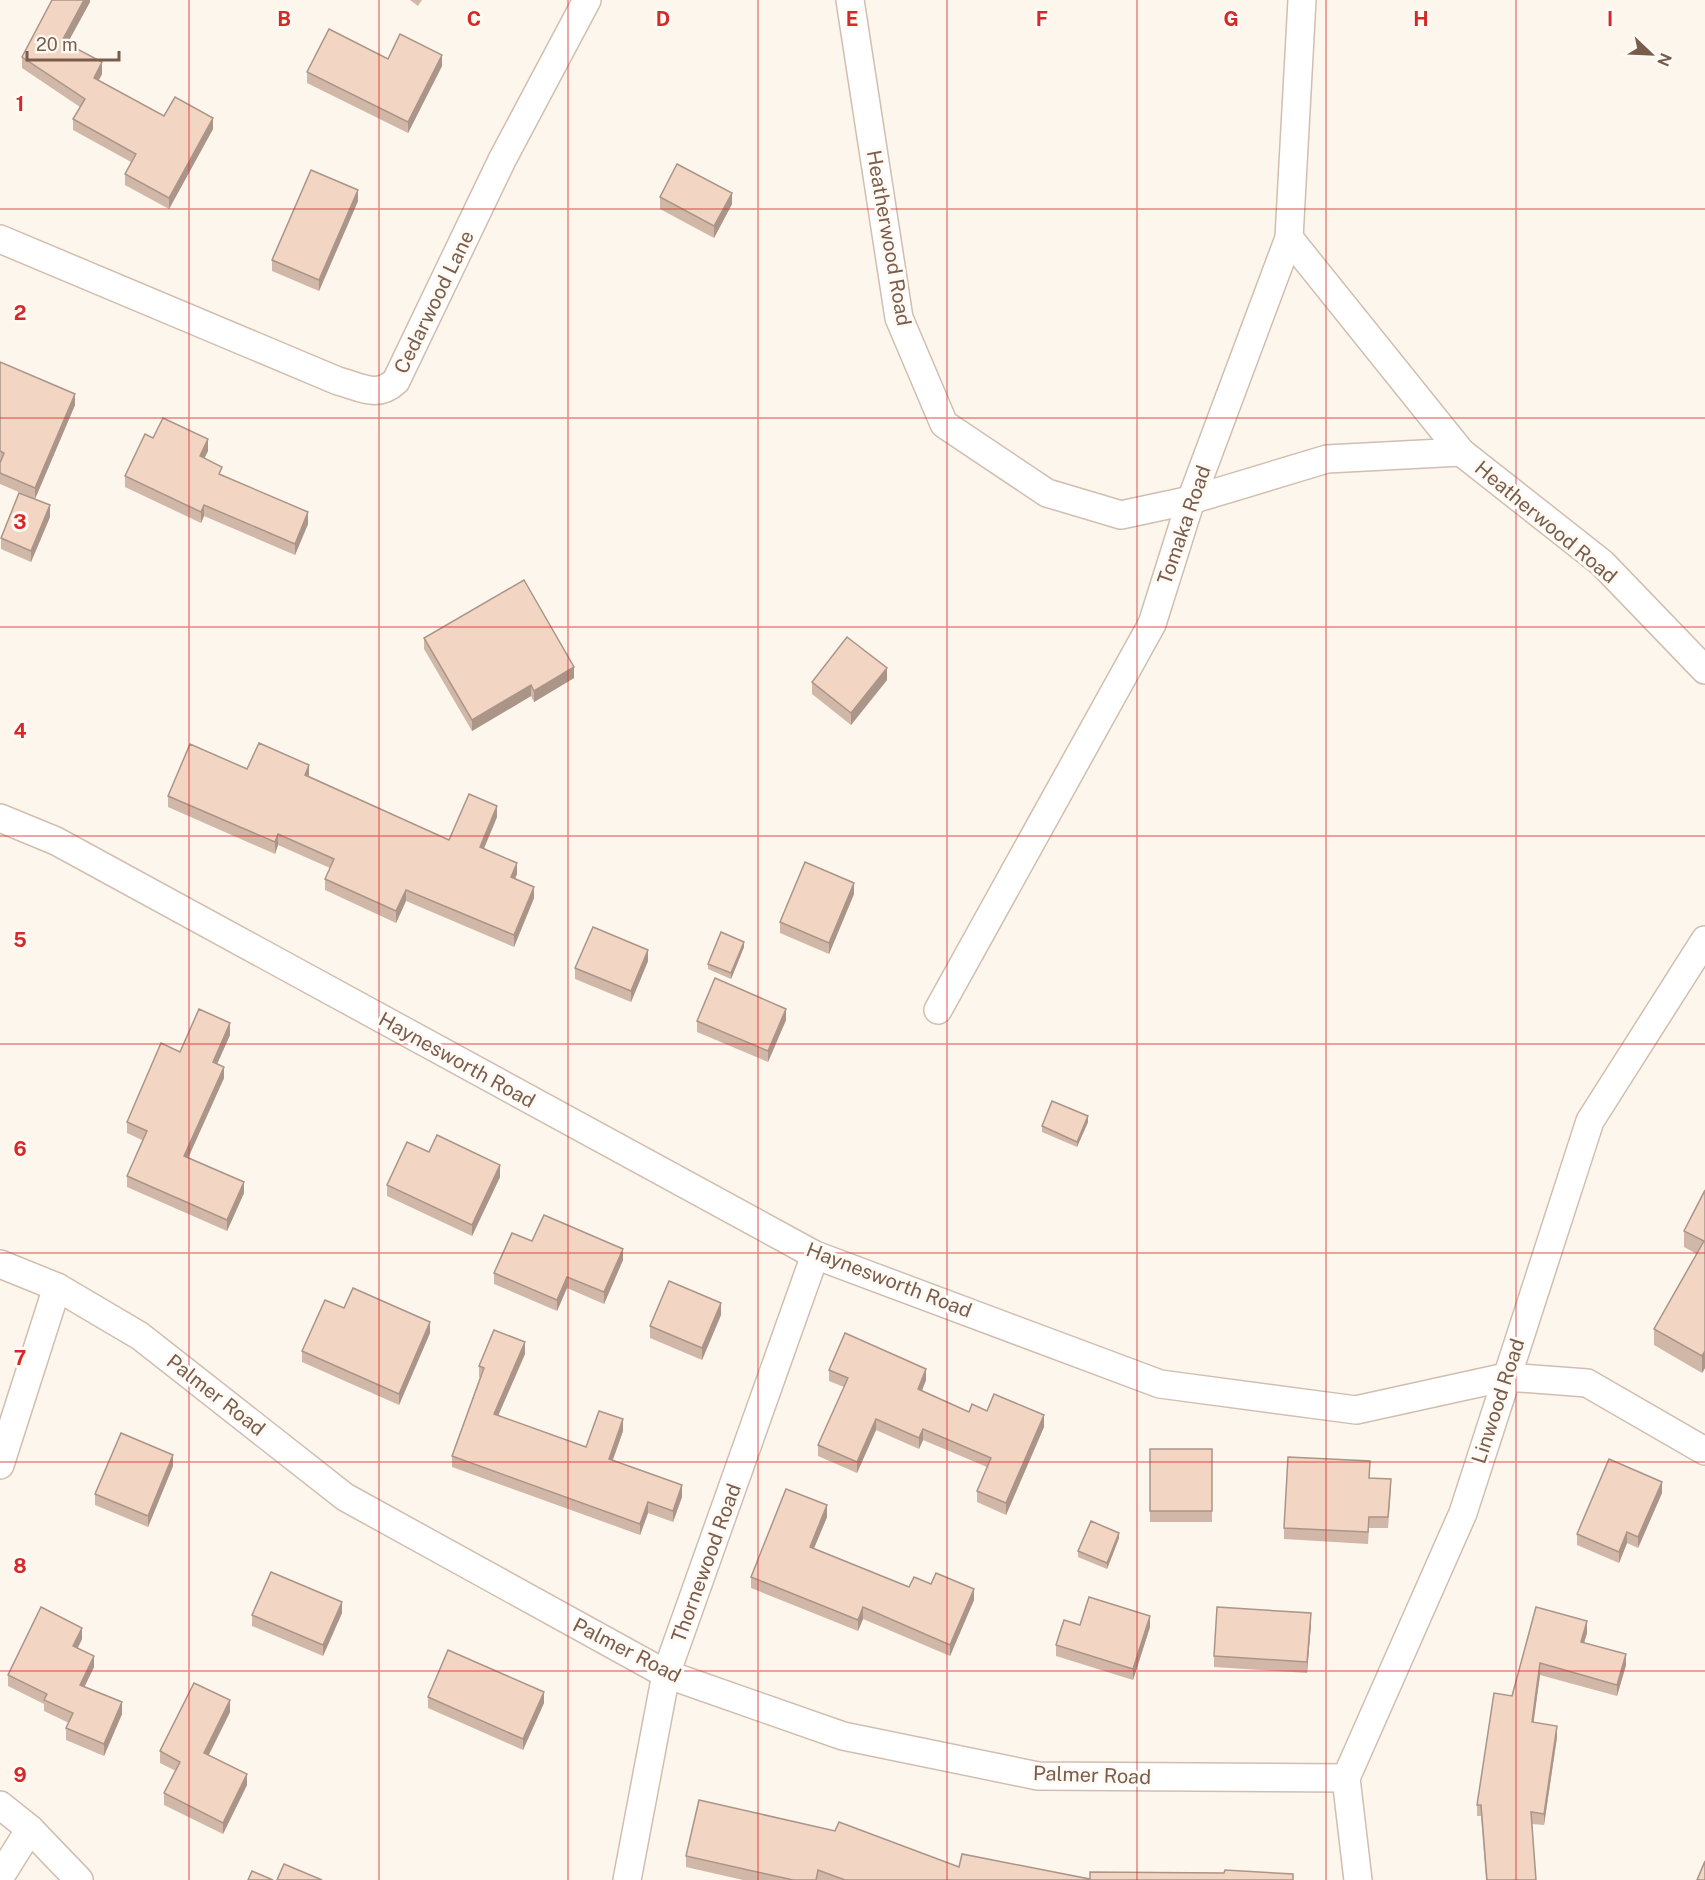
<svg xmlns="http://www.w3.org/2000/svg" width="1705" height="1880" font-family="'Public Sans',sans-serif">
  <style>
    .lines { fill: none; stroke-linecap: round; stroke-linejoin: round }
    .minor-casing { stroke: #d1beb0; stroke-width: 30 }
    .minor { stroke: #fff; stroke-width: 27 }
    .wall { fill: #d1b7a8 }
    .shaded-wall { fill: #aa9588 }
    .building { fill: #f3d5c3; stroke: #aa9588; stroke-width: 1.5 }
    .grid { fill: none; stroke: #d62828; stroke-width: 1.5; stroke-opacity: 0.55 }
    .labels { text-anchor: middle; stroke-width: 6; stroke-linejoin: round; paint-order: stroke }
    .street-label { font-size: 20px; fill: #7a5c4d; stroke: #fffaf3 }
    .grid-label { font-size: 20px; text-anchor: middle; font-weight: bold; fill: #d62828; stroke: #fffaf3; stroke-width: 6; stroke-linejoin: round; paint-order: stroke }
  </style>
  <rect width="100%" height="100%" fill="#fdf6ec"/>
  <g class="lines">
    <defs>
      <g id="minor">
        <polyline points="850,0 899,318 944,424 1047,493 1121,515 1191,500 1327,459 1461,452"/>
        <polyline points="1289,238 1461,452 1602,563 1705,670"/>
        <path d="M 0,239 L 338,381 C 361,387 377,399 396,381 L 502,160 L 587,0"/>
        <polyline points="0,818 56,841 815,1255 1160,1384 1356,1410 1506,1377 1587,1383 1705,1451"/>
        <polyline points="938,1010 1152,624 1191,500 1289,238 1302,0"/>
        <polyline points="0,1264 57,1287 140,1336 345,1497 666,1674 843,1736 1038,1776 1346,1778"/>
        <polyline points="0,1465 57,1287"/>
        <polyline points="0,1805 30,1829 79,1880"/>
        <polyline points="0,1877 30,1829"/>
        <polyline points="627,1880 666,1674 815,1255"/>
        <polyline points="1358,1880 1346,1778 1463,1513 1590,1121 1705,940"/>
      </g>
    </defs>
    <use href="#minor" class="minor-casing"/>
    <use href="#minor" class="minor"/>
  </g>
  <g class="wall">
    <polygon points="90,0 90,2 67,44 102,74 99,80 164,116 213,129 169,209 125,185 125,174 131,162 73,130 73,119 80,107 22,68 22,57"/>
    <polygon points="410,0 422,0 418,6"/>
    <polygon points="388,59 442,66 408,133 307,83 307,72"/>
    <polygon points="660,197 732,204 714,238 660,209"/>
    <polygon points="358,201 319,291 272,271 272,260"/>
    <polygon points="0,362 75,405 35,499 0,484"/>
    <polygon points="153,438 208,451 204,458 222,476 308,524 295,555 204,516 201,523 125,487 125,476"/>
    <polygon points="50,517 31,562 1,549 1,538"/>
    <polygon points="424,638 574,678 534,702 531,696 472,731 424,649"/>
    <polygon points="887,680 851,725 812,694 812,682"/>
    <polygon points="247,769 309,776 449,840 497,817 484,848 517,874 515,879 534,898 514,947 406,901 396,923 325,890 325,879 330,868 278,845 275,854 168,807 168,796"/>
    <polygon points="854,894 829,954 780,933 780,922"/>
    <polygon points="744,947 731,979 708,969 708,964"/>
    <polygon points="648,961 631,1002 575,979 575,968"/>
    <polygon points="786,1020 768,1062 697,1032 697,1021"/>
    <polygon points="230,1035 217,1064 224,1078 188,1158 244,1193 227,1231 127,1187 127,1176 142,1140 127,1133 127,1122 180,1052"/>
    <polygon points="1088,1122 1077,1147 1042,1132 1042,1126"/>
    <polygon points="429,1152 500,1177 472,1236 387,1196 387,1185"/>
    <polygon points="1705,1190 1705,1368 1702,1373 1654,1345 1654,1329 1697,1254 1684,1247 1684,1231"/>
    <polygon points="532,1241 623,1260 604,1304 567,1288 557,1311 494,1284 494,1273"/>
    <polygon points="344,1308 430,1333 399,1405 302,1362 302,1351"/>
    <polygon points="721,1315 702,1360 650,1338 650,1326"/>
    <polygon points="525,1354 498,1416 586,1447 623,1431 613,1460 682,1497 673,1522 648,1513 640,1535 452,1467 452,1456 480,1377 479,1377 479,1366"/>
    <polygon points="829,1370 926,1380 922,1391 969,1412 987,1411 1044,1427 1006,1515 977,1502 977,1491 987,1467 923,1440 919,1449 876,1430 857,1473 818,1456 818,1445 844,1387 829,1381"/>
    <rect x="1150" y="1449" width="62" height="73"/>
    <polygon points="173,1466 148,1527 95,1505 95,1494"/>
    <polygon points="1370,1478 1391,1490 1388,1528 1369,1528 1368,1544 1284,1539 1284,1528"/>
    <polygon points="1662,1493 1638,1548 1627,1543 1619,1563 1577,1545 1577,1534"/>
    <polygon points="827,1517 814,1548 909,1587 931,1584 974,1600 950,1656 863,1619 858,1631 751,1588 751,1577"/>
    <polygon points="1119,1538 1107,1569 1078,1557 1078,1551"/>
    <polygon points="1536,1607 1587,1633 1584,1643 1626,1665 1617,1696 1540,1675 1533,1723 1557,1737 1544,1825 1532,1824 1536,1880 1486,1880 1481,1816 1477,1816 1477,1805 1512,1696"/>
    <polygon points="342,1613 323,1656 252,1626 252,1615"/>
    <polygon points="1311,1624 1307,1673 1214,1667 1214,1656"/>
    <polygon points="1080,1625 1150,1627 1133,1680 1056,1656 1056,1645"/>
    <polygon points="82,1639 78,1648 94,1667 84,1687 122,1714 104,1756 66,1740 66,1728 69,1723 44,1711 44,1704 8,1686 8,1675"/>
    <polygon points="428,1697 544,1703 523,1750 428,1708"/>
    <polygon points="230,1712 209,1755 247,1785 223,1834 164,1805 164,1793 176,1771 160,1763 160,1751"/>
    <polygon points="686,1856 1090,1879 1293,1880 743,1880 686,1867"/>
  </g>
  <g class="shaded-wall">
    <polygon points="84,0 90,0 90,2 62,53 62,41"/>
    <polygon points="442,55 442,66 408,133 408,122"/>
    <polygon points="102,62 102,74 94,89 94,78"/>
    <polygon points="213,118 213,129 169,209 169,198"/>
    <polygon points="358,190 358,201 319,291 319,280"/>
    <polygon points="732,193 732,204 714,238 714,226"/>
    <polygon points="75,394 75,405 35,499 35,488"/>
    <polygon points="208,439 208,451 200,468 200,456"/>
    <polygon points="50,505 50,517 31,562 31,551"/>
    <polygon points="204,505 204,516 201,523 201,512"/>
    <polygon points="308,512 308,524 295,555 295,544"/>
    <polygon points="574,667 574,678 534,702 534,691"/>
    <polygon points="887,668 887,680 851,725 851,713"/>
    <polygon points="531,685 531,696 472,731 472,720"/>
    <polygon points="309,765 309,776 305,775"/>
    <polygon points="497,806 497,817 480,858 480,847"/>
    <polygon points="278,834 278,845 275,854 275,842"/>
    <polygon points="517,863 517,874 511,888 511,877"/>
    <polygon points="854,883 854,894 829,954 829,943"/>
    <polygon points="534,887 534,898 514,947 514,935"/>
    <polygon points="406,890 406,901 396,923 396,911"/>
    <polygon points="744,942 744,947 731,979 731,973"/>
    <polygon points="648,950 648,961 631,1002 631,991"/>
    <polygon points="786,1009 786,1020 768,1062 768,1051"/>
    <polygon points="230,1023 230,1035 213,1073 213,1062"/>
    <polygon points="224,1067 224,1078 184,1167 184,1156"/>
    <polygon points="1088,1116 1088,1122 1077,1147 1077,1142"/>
    <polygon points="500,1165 500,1177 472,1236 472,1225"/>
    <polygon points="244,1182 244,1193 227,1231 227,1220"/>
    <polygon points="623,1249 623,1260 604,1304 604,1292"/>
    <polygon points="567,1277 567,1288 557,1311 557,1300"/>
    <polygon points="721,1303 721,1315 702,1360 702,1348"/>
    <polygon points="430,1322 430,1333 399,1405 399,1394"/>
    <polygon points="525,1342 525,1354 494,1425 494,1414"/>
    <polygon points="1705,1351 1705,1368 1702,1373 1702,1356"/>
    <polygon points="926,1369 926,1380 918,1400 918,1389"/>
    <polygon points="1044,1415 1044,1427 1006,1515 1006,1503"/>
    <polygon points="623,1419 623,1431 609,1470 609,1459"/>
    <polygon points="876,1419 876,1430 857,1473 857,1462"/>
    <polygon points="923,1429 923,1440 919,1449 919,1438"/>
    <polygon points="173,1455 173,1466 148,1527 148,1516"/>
    <polygon points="1662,1482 1662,1493 1638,1548 1638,1537"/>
    <polygon points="682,1485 682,1497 673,1522 673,1511"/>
    <polygon points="648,1502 648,1513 640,1535 640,1524"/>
    <polygon points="827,1505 827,1517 810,1558 810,1547"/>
    <polygon points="1627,1532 1627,1543 1619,1563 1619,1552"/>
    <polygon points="1119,1533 1119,1538 1107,1569 1107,1563"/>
    <polygon points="974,1589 974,1600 950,1656 950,1645"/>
    <polygon points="342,1602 342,1613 323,1656 323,1645"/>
    <polygon points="863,1607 863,1619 858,1631 858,1620"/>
    <polygon points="1311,1613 1311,1624 1307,1673 1307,1662"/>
    <polygon points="1150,1616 1150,1627 1133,1680 1133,1669"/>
    <polygon points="1587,1621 1587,1633 1581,1653 1581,1642"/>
    <polygon points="82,1628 82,1639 73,1657 73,1646"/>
    <polygon points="1626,1654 1626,1665 1617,1696 1617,1685"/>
    <polygon points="94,1656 94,1667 80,1696 80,1685"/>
    <polygon points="1540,1663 1540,1675 1532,1734 1532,1722"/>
    <polygon points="544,1692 544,1703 523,1750 523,1739"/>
    <polygon points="230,1700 230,1712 204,1764 204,1753"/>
    <polygon points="122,1702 122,1714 104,1756 104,1744"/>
    <polygon points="1557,1726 1557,1737 1544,1825 1544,1814"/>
    <polygon points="247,1774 247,1785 223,1834 223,1823"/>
  </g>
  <g class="building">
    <polygon points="52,0 84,0 62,41 102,62 94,78 164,116 175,97 213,118 169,198 125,174 136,154 73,119 85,99 22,57"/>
    <polygon points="329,29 388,59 400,34 442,55 408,122 307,72"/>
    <polygon points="677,164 732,193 714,226 660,197"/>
    <polygon points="311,170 358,190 319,280 272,260"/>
    <polygon points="0,362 75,394 35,488 0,473 0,463 4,453 0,451"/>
    <polygon points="163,418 208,439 200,456 222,467 219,474 308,512 295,544 204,505 201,512 125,476 145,434 153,438"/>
    <polygon points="19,493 50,505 31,551 1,538"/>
    <polygon points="524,580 574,667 534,691 531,685 472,720 424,638"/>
    <polygon points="847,637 887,668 851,713 812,682"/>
    <polygon points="259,743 309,765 305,775 449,840 469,794 497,806 480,847 517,863 511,877 534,887 514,935 406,890 396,911 325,879 334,859 278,834 275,842 168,796 190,744 247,769"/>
    <polygon points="805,862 854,883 829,943 780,922"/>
    <polygon points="593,927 648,950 631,991 575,968"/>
    <polygon points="721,932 744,942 731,973 708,964"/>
    <polygon points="715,978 786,1009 768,1051 697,1021"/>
    <polygon points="199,1009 230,1023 213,1062 224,1067 184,1156 244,1182 227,1220 127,1176 147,1131 127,1122 161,1043 180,1052"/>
    <polygon points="1052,1101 1088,1116 1077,1142 1042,1126"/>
    <polygon points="437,1135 500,1165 472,1225 387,1185 407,1142 429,1152"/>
    <polygon points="1705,1190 1705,1351 1702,1356 1654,1329 1704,1241 1684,1231"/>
    <polygon points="544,1215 623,1249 604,1292 567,1277 557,1300 494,1273 512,1233 532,1241"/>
    <polygon points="669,1281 721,1303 702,1348 650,1326"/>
    <polygon points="353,1288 430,1322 399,1394 302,1351 325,1300 344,1308"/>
    <polygon points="494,1330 525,1342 494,1414 586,1447 599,1411 623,1419 609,1459 682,1485 673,1511 648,1502 640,1524 452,1456 484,1368 479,1366"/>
    <polygon points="845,1333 926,1369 918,1389 969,1412 972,1404 987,1411 994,1394 1044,1415 1006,1503 977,1491 991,1458 923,1429 919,1438 876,1419 857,1462 818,1445 848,1378 829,1370"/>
    <polygon points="121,1433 173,1455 148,1516 95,1494"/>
    <rect x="1150" y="1449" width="62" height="62"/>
    <polygon points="1288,1457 1370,1461 1369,1478 1391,1479 1388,1517 1369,1517 1368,1532 1284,1528"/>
    <polygon points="1609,1459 1662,1482 1638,1537 1627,1532 1619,1552 1577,1534"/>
    <polygon points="786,1489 827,1505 810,1547 909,1587 914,1577 931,1584 936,1573 974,1589 950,1645 863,1607 858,1620 751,1577"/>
    <polygon points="1091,1521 1119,1533 1107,1563 1078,1551"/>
    <polygon points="271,1572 342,1602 323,1645 252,1615"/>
    <polygon points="1089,1597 1150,1616 1133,1669 1056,1645 1064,1620 1080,1625"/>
    <polygon points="41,1607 82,1628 73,1646 94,1656 80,1685 122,1702 104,1744 66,1728 73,1713 44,1700 47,1694 8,1675"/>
    <polygon points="1217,1607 1311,1613 1307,1662 1214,1656"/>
    <polygon points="1536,1607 1587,1621 1581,1642 1626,1654 1617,1685 1540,1663 1532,1722 1557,1726 1544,1814 1531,1812 1536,1880 1487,1880 1481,1805 1477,1805 1494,1693 1512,1696"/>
    <polygon points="448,1650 544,1692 523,1739 428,1697"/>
    <polygon points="194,1683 230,1700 204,1753 247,1774 223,1823 164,1793 180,1762 160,1751"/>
    <polygon points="699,1800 835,1831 839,1822 959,1867 962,1854 1090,1879 1090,1872 1224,1873 1225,1870 1293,1874 1293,1880 845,1880 818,1870 816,1880 793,1880 686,1856"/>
    <polygon points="1705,1861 1705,1880 1697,1880"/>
    <polygon points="284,1864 322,1880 277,1880"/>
    <polygon points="252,1871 273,1880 248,1880"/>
  </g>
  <path class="grid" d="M 189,0 L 189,1880M 379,0 L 379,1880M 568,0 L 568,1880M 758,0 L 758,1880M 947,0 L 947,1880M 1137,0 L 1137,1880M 1326,0 L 1326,1880M 1516,0 L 1516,1880M 0,209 L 1705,209M 0,418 L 1705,418M 0,627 L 1705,627M 0,836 L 1705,836M 0,1044 L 1705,1044M 0,1253 L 1705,1253M 0,1462 L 1705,1462M 0,1671 L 1705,1671"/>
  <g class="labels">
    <g class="street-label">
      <text transform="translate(889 238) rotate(80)" y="7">Heatherwood Road</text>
      <text transform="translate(434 302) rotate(-64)" y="7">Cedarwood Lane</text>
      <text transform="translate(1546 522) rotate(40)" y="7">Heatherwood Road</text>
      <text transform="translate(1184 525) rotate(-71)" y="7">Tomaka Road</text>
      <text transform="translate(457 1060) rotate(29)" y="7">Haynesworth Road</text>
      <text transform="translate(889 1280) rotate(21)" y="7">Haynesworth Road</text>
      <text transform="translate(216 1395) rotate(38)" y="7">Palmer Road</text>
      <text transform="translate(1498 1401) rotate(-72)" y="7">Linwood Road</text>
      <text transform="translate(706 1563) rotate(-70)" y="7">Thornewood Road</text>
      <text transform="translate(627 1650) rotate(27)" y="7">Palmer Road</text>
      <text transform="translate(1092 1775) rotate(2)" y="7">Palmer Road</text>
    </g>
  </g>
  <g class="grid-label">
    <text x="284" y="26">B</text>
    <text x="474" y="26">C</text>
    <text x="663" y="26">D</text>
    <text x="852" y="26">E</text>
    <text x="1042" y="26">F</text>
    <text x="1231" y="26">G</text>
    <text x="1421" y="26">H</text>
    <text x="1610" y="26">I</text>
    <text x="20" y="111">1</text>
    <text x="20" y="320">2</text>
    <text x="20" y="529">3</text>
    <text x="20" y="738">4</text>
    <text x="20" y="947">5</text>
    <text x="20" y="1156">6</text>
    <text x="20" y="1365">7</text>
    <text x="20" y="1573">8</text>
    <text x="20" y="1782">9</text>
  </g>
  <g transform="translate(1651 54) rotate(113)" stroke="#fffaf3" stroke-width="4.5" paint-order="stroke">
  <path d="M0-4.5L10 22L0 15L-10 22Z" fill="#7a5c4d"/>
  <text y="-9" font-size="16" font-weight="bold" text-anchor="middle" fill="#7a5c4d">N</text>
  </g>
  <path d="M27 51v9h92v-9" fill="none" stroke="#7a5c4d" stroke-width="3"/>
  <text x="36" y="51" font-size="18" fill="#7a5c4d" stroke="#fffaf3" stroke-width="4.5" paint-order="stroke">20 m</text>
</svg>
